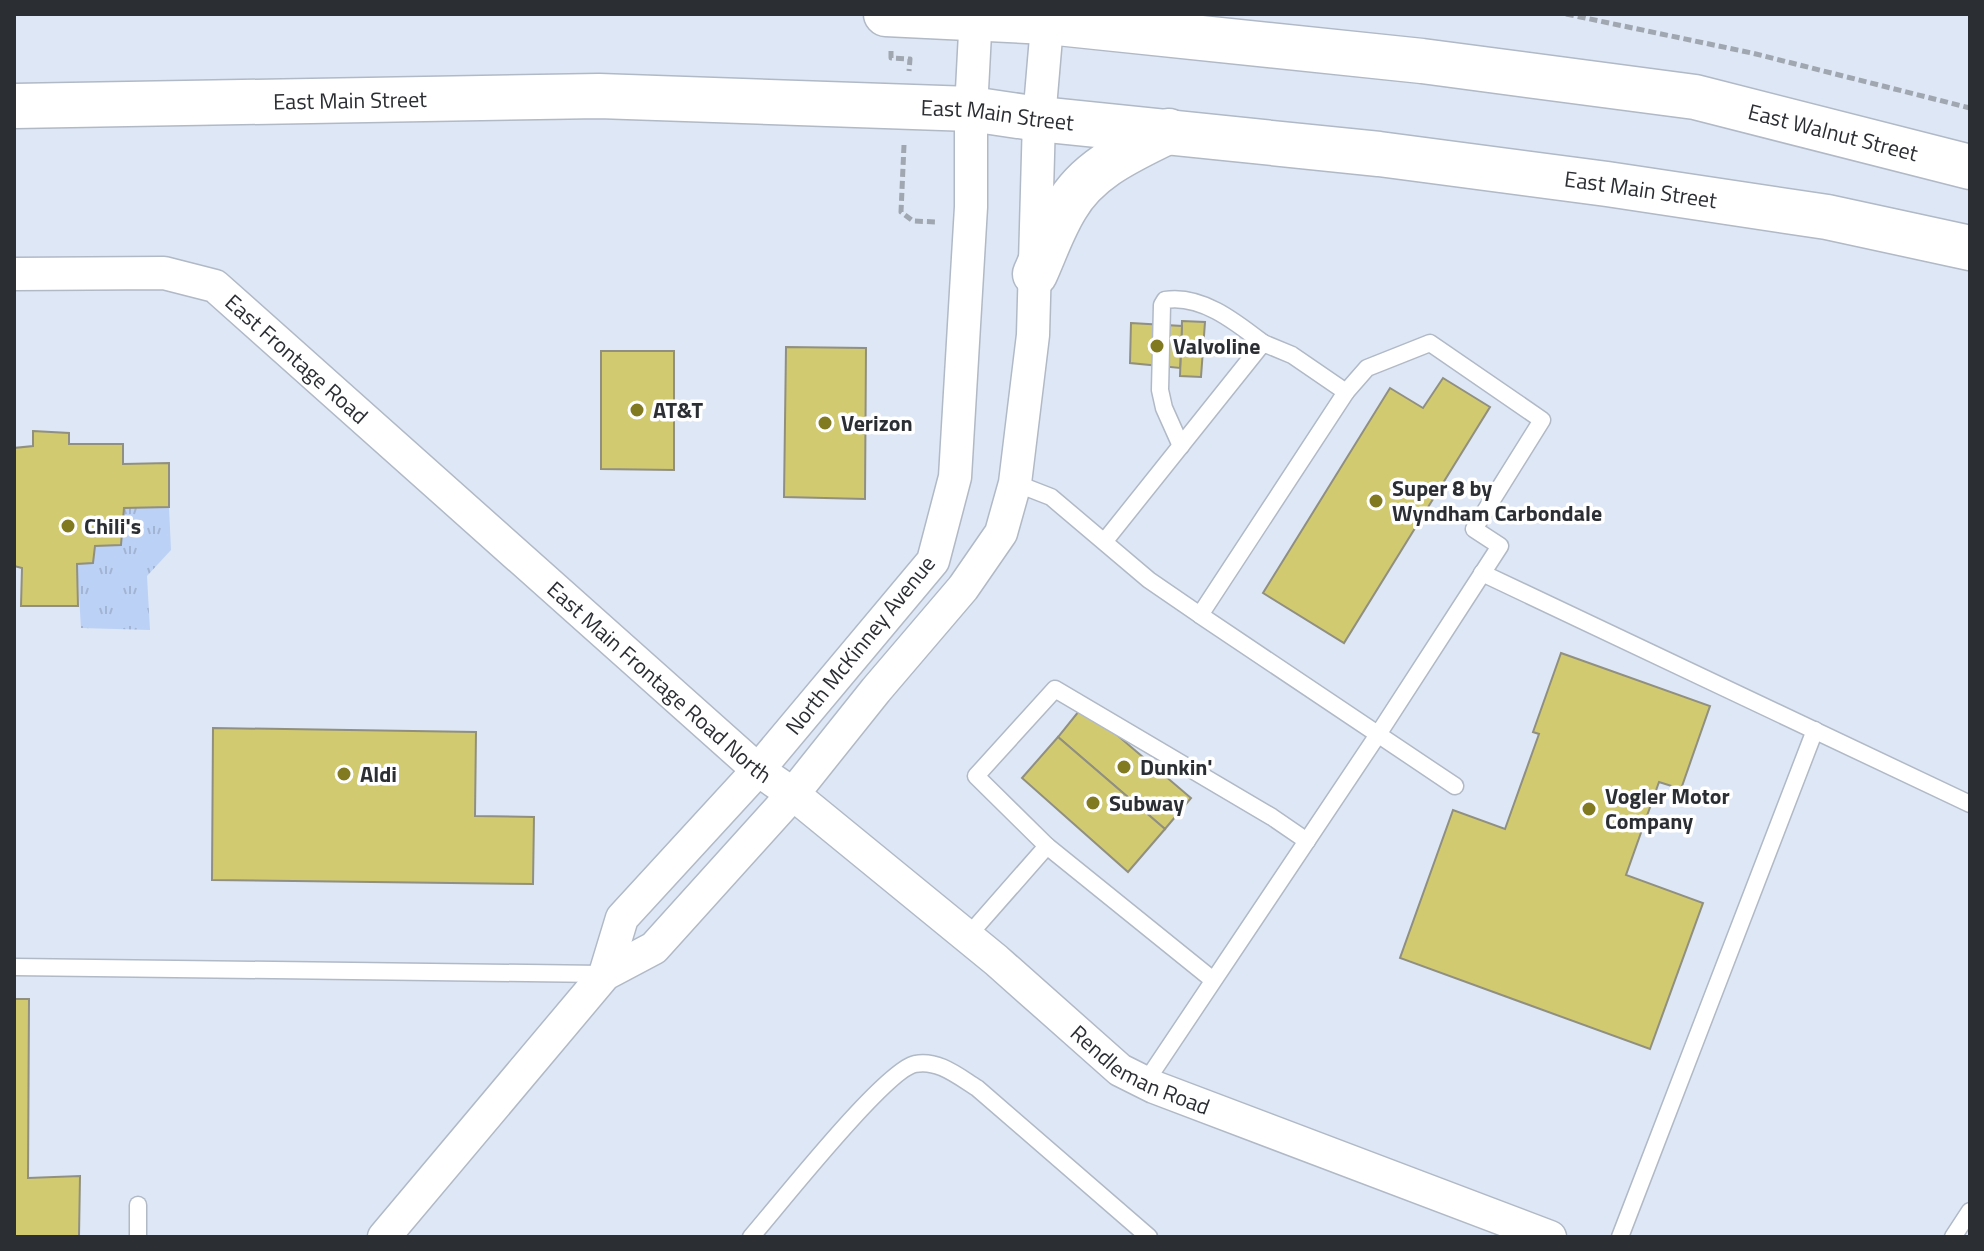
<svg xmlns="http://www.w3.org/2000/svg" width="1984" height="1251" font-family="'Titillium Web',sans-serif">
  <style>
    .grass { fill: url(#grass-tufts) }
    .building { fill: #d1ca70; stroke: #908f80; stroke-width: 2 }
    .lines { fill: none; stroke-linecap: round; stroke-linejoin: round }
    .service-casing { stroke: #b1b9c7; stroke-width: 19 }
    .minor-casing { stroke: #b1b9c7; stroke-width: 35 }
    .trunk-casing { stroke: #b1b9c7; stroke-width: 47 }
    .path { stroke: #a0a7b1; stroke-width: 5; stroke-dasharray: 8 4; stroke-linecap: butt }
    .service { stroke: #fff; stroke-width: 16 }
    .minor { stroke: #fff; stroke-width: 32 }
    .trunk { stroke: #fff; stroke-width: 44 }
    .poi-dot { fill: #827a20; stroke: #fff; stroke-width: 3 }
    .labels { text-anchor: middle; stroke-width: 7; stroke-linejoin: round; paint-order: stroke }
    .street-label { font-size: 22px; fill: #2b2e33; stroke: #fff }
    .poi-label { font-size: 22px; font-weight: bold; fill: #2b2e33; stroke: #fff; text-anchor: start }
  </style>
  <defs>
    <pattern id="grass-tufts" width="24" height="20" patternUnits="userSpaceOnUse" patternTransform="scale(2)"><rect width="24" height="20" fill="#bcd1f6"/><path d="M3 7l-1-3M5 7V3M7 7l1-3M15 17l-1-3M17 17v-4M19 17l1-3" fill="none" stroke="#a2b4d3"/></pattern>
  </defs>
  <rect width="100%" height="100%" fill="#dee7f5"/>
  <polygon class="grass" points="169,507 171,550 147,576 150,630 81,628 77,564 95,546 121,545 124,508"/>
  <g class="building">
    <polygon points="1182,321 1205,322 1201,377 1180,376"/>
    <polygon points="1131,323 1182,326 1180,368 1130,363"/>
    <polygon points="786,347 866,348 865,499 784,497"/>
    <polygon points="601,351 674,351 674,470 601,469"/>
    <polygon points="1443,378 1490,407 1344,643 1263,593 1390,388 1423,408"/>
    <polygon points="33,431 69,433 69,444 123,444 123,464 169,463 169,507 124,508 121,545 95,546 93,563 77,564 78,606 21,606 22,568 14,566 14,448 33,446"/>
    <polygon points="1561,653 1710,706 1681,789 1659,782 1626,875 1703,903 1650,1049 1400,958 1453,810 1505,829 1539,734 1533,732"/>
    <polygon points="1083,706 1191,798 1165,829 1058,737"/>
    <polygon points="213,728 476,732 475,816 534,817 533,884 212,880"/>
    <polygon points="1058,737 1165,829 1128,872 1022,778"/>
    <polygon points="14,999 29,999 28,1178 80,1176 79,1237 14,1237"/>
  </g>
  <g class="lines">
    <defs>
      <g id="service">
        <path d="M 1181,446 L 1164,408 L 1160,390 L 1162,305 L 1165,300 C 1201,294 1236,322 1263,343"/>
        <polyline points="1015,483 1051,497 1149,580 1200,615 1346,392 1292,355 1263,343 1104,542"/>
        <polyline points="1482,573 1970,804"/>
        <polyline points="1200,615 1455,786"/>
        <polyline points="1047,846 1213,980"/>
        <polyline points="967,937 1047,846 976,776 1055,689 1272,817 1307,841"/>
        <polyline points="14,967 603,974"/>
        <polyline points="1145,1083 1377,736 1500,546 1474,529 1542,420 1430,343 1367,368 1346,392"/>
        <polyline points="138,1237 138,1205"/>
        <path d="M 751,1237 C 778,1206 885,1070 915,1064 C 938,1059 959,1077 977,1088 L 1149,1237"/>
        <polyline points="1620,1237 1815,730"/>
        <polyline points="1953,1237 1970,1211"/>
      </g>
      <g id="minor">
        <path id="s1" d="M 14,274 L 164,273 L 215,286 L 758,770 L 793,794 L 996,960 L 1120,1070 L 1154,1087 L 1550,1237"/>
        <polyline points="605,974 622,918 758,770 933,561 955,477 971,207 971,109 976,14"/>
        <polyline points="384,1237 605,974 654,948 793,794 876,690 963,588 1001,533 1015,483 1033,335 1039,119 1048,14"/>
      </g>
      <g id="trunk">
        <path id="s2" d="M 886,14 L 1048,22 L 1422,61 L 1695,97 L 1970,167"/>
        <path id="s3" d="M 14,106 L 599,96 L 971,109 L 1039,119 L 1379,154 L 1607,184 L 1827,217 L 1970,248"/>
        <path d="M 1035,274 C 1045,252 1053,228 1066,207 C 1088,168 1131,150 1169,131"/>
      </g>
    </defs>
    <use href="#service" class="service-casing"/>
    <use href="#minor" class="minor-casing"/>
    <use href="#trunk" class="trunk-casing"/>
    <g class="path">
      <polyline points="1566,14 1752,53 1970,108"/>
      <polyline points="891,51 891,58 910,59 909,71"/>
      <polyline points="904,145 901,212 913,221 937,222"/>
    </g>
    <use href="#service" class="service"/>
    <use href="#minor" class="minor"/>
    <use href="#trunk" class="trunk"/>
  </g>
  <g class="poi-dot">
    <circle cx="1157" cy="346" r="8"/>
    <circle cx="637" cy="410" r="8"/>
    <circle cx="825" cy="423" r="8"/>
    <circle cx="1376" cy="501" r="8"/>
    <circle cx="68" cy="526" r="8"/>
    <circle cx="1124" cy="767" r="8"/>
    <circle cx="344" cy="774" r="8"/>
    <circle cx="1093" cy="803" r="8"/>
    <circle cx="1589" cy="809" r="8"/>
  </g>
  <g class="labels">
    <g class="street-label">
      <text dy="8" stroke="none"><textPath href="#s3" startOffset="336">East Main Street</textPath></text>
      <text dy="8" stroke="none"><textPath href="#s3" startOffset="984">East Main Street</textPath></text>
      <text dy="8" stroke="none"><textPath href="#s2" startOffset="956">East Walnut Street</textPath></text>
      <text dy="8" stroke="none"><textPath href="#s3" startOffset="1632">East Main Street</textPath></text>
      <text dy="8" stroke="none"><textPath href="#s1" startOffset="312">East Frontage Road</textPath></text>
      <text transform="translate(860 645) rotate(-51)" y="8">North McKinney Avenue</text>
      <text dy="8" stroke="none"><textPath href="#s1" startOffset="798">East Main Frontage Road North</textPath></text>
      <text dy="8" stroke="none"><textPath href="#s1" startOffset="1418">Rendleman Road</textPath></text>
    </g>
    <g class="poi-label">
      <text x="1173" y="354">Valvoline</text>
      <text x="653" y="418">AT&amp;T</text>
      <text x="841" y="431">Verizon</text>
      <text x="1392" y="496">Super 8 by<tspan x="1392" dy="25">Wyndham Carbondale</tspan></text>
      <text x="84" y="534">Chili's</text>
      <text x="1140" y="775">Dunkin'</text>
      <text x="360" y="782">Aldi</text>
      <text x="1605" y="804">Vogler Motor<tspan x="1605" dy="25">Company</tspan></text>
      <text x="1109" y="811">Subway</text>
    </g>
  </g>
  <rect width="1984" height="1251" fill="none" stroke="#2b2e33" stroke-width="32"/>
</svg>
